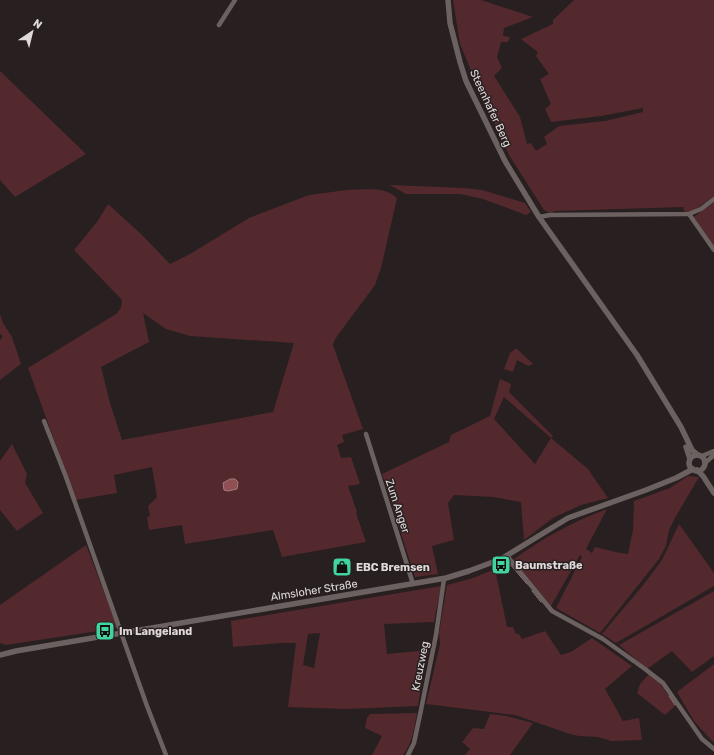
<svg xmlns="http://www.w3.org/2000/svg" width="714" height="755" font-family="Rubik,sans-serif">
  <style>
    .green { fill: #53292d; fill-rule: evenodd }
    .water { fill: #8f4f55; stroke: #a7787d }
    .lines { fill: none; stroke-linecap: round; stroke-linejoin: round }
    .stream { stroke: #a7787d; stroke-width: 1 }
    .minor { stroke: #6c6161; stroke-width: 4.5 }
    .tertiary { stroke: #6c6161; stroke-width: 5.5 }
    .labels { text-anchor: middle; stroke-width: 3; stroke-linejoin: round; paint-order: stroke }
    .street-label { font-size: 11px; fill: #e0d9da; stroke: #281f20 }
    .poi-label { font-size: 11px; font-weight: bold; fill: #e0d9da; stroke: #281f20; text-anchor: start }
  </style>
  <rect width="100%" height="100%" fill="#281f20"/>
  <g class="green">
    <polygon points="453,0 481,0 533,17 504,28 503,36 510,37 508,42 501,42 497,57 502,68 494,76 520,117 527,144 531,143 536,151 547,144 544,137 559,126 605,121 643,112 643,108 601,116 551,122 545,109 551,104 540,79 549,74 536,56 538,52 521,39 553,24 553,20 574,0 714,0 714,196 693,211 685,213 683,207 555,211 550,213 544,210 509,155 474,78 460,44"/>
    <polygon points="0,71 86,154 15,197 0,180"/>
    <polygon points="390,185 464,188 482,190 525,203 531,212 526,215 483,199 460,194 406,194"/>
    <path d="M 347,190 C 364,190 384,186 397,198 L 381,268 L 375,285 L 335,339 L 333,345 L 363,429 L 342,435 L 344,442 L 337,445 L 341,458 L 351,457 L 360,484 L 348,486 L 357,512 L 356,513 L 366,542 L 282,557 L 273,530 L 185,544 L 182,525 L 149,530 L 147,517 L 150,516 L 148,506 L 157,497 L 152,467 L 114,475 L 117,493 L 76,500 L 28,368 L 116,314 L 121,308 L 122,300 L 74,250 L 97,222 L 108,204 L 141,234 L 170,264 L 190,254 L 249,218 L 309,195 ZM 143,313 L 166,329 L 190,336 L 294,343 L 273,412 L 122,440 L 110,403 L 101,367 L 149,342 Z"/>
    <polygon points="714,202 714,247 694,217"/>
    <polygon points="0,314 3,323 12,337 21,364 0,380 0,340 3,336 0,334"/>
    <polygon points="516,348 533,364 528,366 517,360 513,372 504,369 510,353"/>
    <path d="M 500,379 L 511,384 L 509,392 L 553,436 L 551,438 L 588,469 L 608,498 L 581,505 L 553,518 L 524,540 L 521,502 L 493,497 L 454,495 L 448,503 L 454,540 L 432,546 L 438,574 L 415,577 L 382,474 L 449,442 L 451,435 L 490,416 ZM 504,397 L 551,438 L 535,464 L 494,419 Z"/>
    <polygon points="12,444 27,474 25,483 43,513 17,531 0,510 0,461"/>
    <path d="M 688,476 L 699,477 L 675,518 L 669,530 L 666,546 L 659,559 L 600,633 L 556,608 L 582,557 L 580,555 L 551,606 L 513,560 C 543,538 572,522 607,509 L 586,549 L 592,553 L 595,547 L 620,553 L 628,554 L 633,530 L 634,501 L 670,488 Z"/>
    <polygon points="679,524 714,573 714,586 616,643 602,634 644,584 662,560"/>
    <polygon points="86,545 118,628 6,645 0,643 0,605"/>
    <polygon points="495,569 507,627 513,627 516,634 519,634 522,639 545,631 561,655 571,652 592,638 632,666 605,689 623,721 639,718 642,740 611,741 598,737 579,736 570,734 515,715 426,704 440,644 439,633 447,585 473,578"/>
    <path d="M 441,586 L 434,622 L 384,624 L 387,654 L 429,650 L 424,667 L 418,706 L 347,709 L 288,707 L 296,643 L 281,643 L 233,647 L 231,621 ZM 320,633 L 314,668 L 303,665 L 308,634 Z"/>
    <polygon points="714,591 714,656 692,672 672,651 647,669 619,645"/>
    <polygon points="714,664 714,742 713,742 694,721 677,692"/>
    <polygon points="649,674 660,683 675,706 665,715 637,693 640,684"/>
    <path d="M 417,713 C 414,728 413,742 403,755 L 372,755 L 382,736 L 365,728 L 367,718 L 370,714 Z"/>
    <polygon points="490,714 506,716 533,723 510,755 465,755 470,749 462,742 473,728 484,729"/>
  </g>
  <polygon class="water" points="230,479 235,479 238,482 237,489 228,491 224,490 223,483"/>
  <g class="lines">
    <g class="stream">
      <polyline points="509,563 527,584"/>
      <polyline points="532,591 541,602"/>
      <polyline points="669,696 675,705"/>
    </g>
    <g class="minor">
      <polyline points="219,25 235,0"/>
      <polyline points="689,214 714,250"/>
      <polyline points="539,217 550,215 689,214 701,209 714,199"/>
      <polyline points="44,421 66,477 147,706 166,755"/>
      <polyline points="366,434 413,584"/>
      <polyline points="702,456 714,451"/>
      <polyline points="705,463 714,455"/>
      <polyline points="507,556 552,611 603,639 645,669 663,683 702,739 714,749"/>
      <polyline points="408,755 414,743 421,710 436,635 444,579"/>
    </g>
    <g class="tertiary">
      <polyline points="448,0 450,23 460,62 466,81 505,161 539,217 637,355 681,427 692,450 698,455"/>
      <polyline points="686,447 690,459"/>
      <circle cx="697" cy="463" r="8"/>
      <polyline points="697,470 703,476 714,493"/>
      <polyline points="0,655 16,651 446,578 469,571 501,559 568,518 646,490 676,478 693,469"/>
    </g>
  </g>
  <defs>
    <symbol id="bus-square" viewBox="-11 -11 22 22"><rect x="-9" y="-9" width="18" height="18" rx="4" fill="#42d4a0" stroke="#281f20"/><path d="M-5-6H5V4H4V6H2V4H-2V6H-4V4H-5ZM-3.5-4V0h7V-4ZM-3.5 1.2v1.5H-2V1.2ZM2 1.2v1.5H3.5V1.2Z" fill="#111"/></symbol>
    <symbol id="shop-square" viewBox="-11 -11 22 22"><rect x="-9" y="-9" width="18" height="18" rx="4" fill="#42d4a0" stroke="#281f20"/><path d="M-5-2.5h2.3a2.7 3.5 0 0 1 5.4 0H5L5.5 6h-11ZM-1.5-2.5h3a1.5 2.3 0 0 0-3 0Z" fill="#111"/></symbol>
  </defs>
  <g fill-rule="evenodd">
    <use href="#bus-square" x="490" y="554" width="22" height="22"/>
    <use href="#shop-square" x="331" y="556" width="22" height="22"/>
    <use href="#bus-square" x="94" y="620" width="22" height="22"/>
  </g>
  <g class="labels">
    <g class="street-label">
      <text transform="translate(491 108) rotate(65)" y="4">Steenhafer Berg</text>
      <text transform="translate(398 506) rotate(72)" y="4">Zum Anger</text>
      <text transform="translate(314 590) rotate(-9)" y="4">Almsloher Straße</text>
      <text transform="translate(420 666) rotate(-79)" y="4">Kreuzweg</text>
    </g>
    <g class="poi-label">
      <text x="515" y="569">Baumstraße</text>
      <text x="356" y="571">EBC Bremsen</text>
      <text x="119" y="635">Im Langeland</text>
    </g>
  </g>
  <g transform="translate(32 32) rotate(35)" stroke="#281f20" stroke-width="3" paint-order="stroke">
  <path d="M0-3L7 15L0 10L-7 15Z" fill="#e0d9da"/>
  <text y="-6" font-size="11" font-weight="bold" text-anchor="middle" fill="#e0d9da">N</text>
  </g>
</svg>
